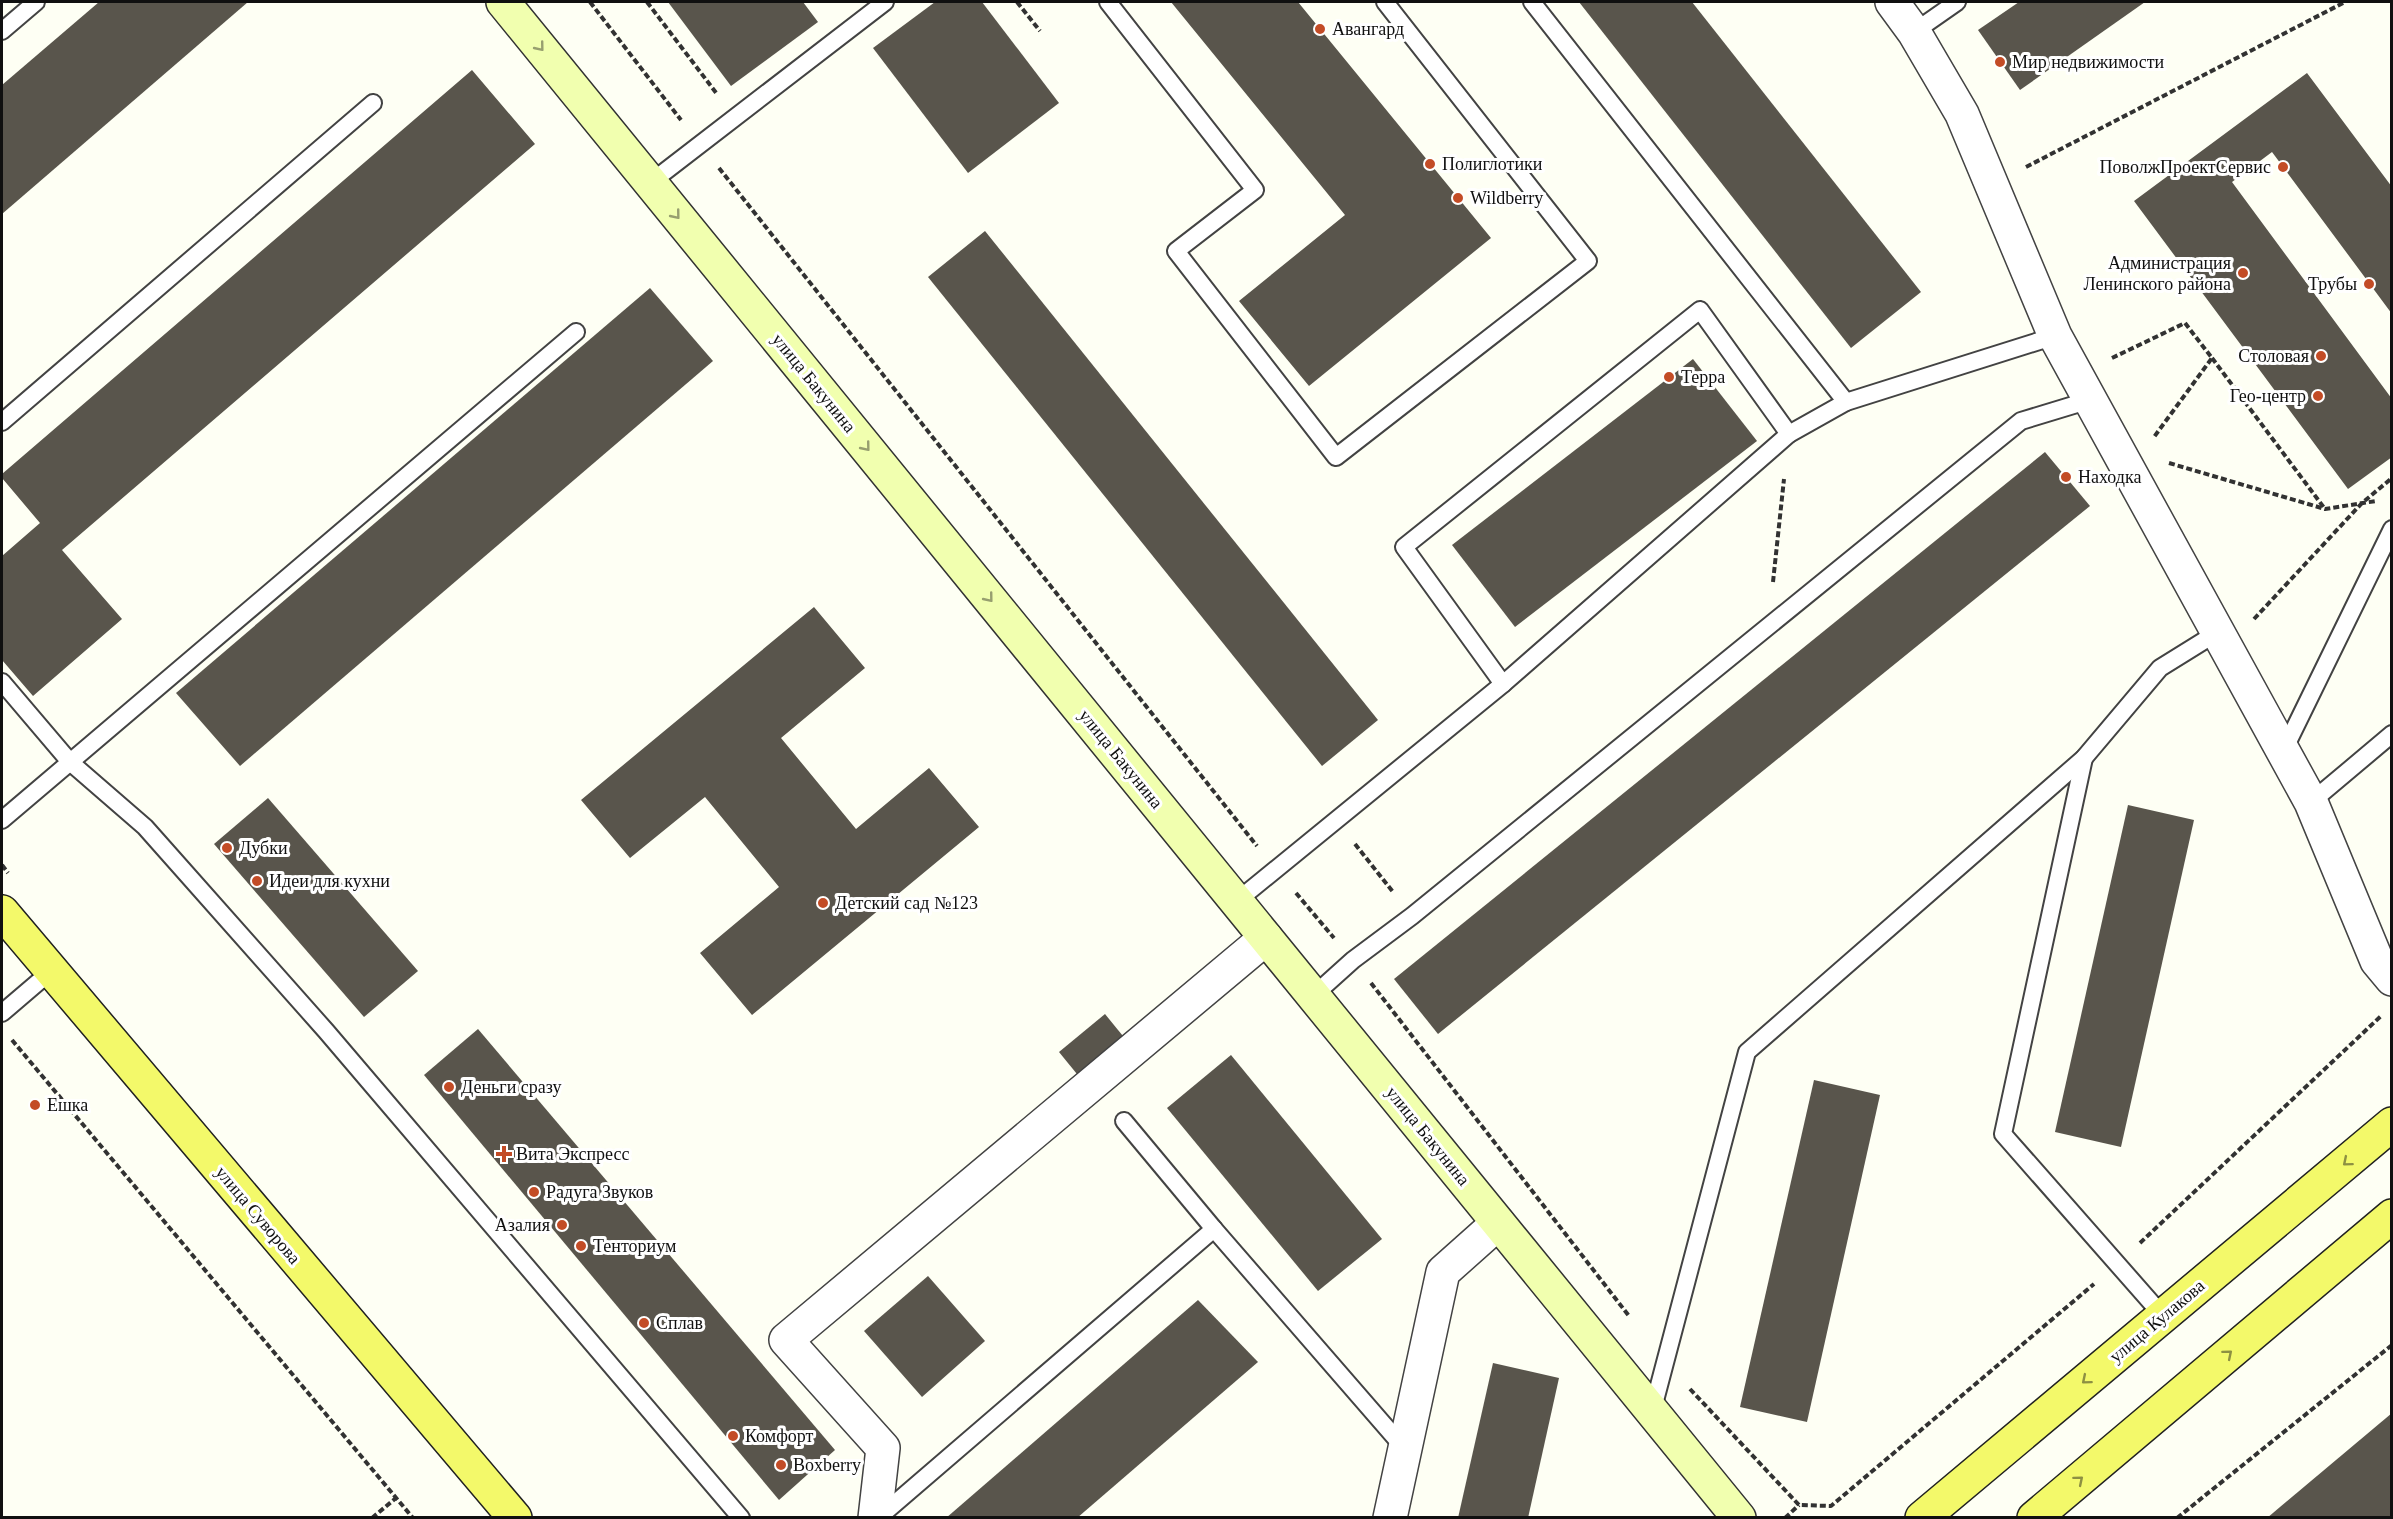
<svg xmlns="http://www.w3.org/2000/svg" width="2393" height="1519" font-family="'Times New Roman',serif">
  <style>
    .building { fill: #59554c }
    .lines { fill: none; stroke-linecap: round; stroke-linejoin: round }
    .lane-casing { stroke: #434343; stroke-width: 20 }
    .street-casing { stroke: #434343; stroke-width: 36 }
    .secondary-casing { stroke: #323232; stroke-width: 36 }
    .primary-casing { stroke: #212121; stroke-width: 36 }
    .path { stroke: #323232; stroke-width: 4; stroke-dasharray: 6 3; stroke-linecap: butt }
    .lane { stroke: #fff; stroke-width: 16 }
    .street { stroke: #fff; stroke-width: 33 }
    .secondary { stroke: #f1ffaf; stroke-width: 33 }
    .primary { stroke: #f3f96a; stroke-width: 33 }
    .oneway { stroke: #979f6f }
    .oneway2 { stroke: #8d9042 }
    .poi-dot { fill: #c34c26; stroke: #fff; stroke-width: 2 }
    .labels { text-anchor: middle; stroke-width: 6; stroke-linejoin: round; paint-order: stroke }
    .poi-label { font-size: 18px; fill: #101010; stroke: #fff; text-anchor: start }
    .street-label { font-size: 18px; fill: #101010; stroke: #fff }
  </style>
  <rect width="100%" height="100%" fill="#fefff4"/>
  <g class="building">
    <polygon points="99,2 248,2 2,214 2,85"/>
    <polygon points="668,2 803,2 818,22 731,86"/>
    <polygon points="935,2 982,2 1059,103 968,173 873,48"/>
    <polygon points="1171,2 1298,2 1491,238 1309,386 1239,301 1345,215"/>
    <polygon points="1579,2 1692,2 1921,292 1851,348"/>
    <polygon points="2019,2 2145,2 2020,90 1978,30"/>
    <polygon points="472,70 535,144 62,550 122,619 33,696 2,660 2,556 40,523 2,478 2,474"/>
    <polygon points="2307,73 2392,187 2392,314 2272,152 2232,182 2392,399 2392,457 2348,489 2134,201"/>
    <polygon points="985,231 1378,720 1322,766 928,277"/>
    <polygon points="650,288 713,361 240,766 176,693"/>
    <polygon points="1693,359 1757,441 1515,627 1452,545"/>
    <polygon points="2045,452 2090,506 1438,1034 1394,979"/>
    <polygon points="814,607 865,668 781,738 856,829 929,768 979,827 752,1015 700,953 779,887 705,797 630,858 581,800"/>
    <polygon points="268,798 418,971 364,1017 214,844"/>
    <polygon points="2128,805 2194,820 2121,1147 2055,1132"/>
    <polygon points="1105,1014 1127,1041 1081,1079 1059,1052"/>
    <polygon points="478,1029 835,1450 779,1500 424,1075"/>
    <polygon points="1231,1055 1382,1239 1318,1291 1167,1108"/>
    <polygon points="1814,1080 1880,1095 1807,1422 1740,1407"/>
    <polygon points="928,1276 985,1341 922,1397 864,1331"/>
    <polygon points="1198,1300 1258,1362 1077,1518 946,1518"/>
    <polygon points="1493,1363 1559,1378 1528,1518 1458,1518"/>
    <polygon points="2392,1413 2392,1518 2267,1518"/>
  </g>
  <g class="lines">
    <defs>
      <g id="lane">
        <polyline points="1108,2 1255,190 1176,251 1336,457 1588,261 1385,2"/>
        <polyline points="1532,2 1846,402 2055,336"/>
        <polyline points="2,31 36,2"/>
        <polyline points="1914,32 1957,2"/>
        <polyline points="650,183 885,2"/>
        <polyline points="2,422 373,103"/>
        <polyline points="2,682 70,762 145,827 326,1031 741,1518"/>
        <polyline points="1503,684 1789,434"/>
        <polyline points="2283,752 2392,529"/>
        <polyline points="2084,758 2003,1134 2163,1316"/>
        <polyline points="2311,802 2392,734"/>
        <polyline points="2,820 576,332"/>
        <polyline points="1237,901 1503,684 1404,547 1700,310 1789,434 1846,402"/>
        <polyline points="1313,996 1353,960 1412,916 2021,421 2090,400"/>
        <polyline points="2,1013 50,972"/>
        <polyline points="1124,1121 1214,1229"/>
        <polyline points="1652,1412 1747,1052 2084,758 2160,668 2218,632"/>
        <polyline points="878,1518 1214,1229 1405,1449"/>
      </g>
      <g id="street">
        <polyline points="1892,2 1914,32 1962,114 2055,336 2311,802 2377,961 2392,979"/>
        <polyline points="875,1518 883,1448 786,1340 1266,938"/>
        <polyline points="1390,1518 1443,1272 1498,1223"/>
      </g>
      <polyline id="secondary" points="503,2 1739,1518"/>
      <g id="primary">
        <polyline points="2,912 515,1518"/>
        <polyline points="1922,1518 2392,1124"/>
        <polyline points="2034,1518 2392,1216"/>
      </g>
    </defs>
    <use href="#lane" class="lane-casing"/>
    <use href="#street" class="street-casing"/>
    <use href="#secondary" class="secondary-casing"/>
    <use href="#primary" class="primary-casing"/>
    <g class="path">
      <polyline points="590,2 681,120"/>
      <polyline points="647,2 717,94"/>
      <polyline points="1017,2 1040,31"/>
      <polyline points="2026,167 2345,2"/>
      <polyline points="719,168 1257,846"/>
      <polyline points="2112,358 2185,323 2212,358 2154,437"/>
      <polyline points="2212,358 2325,509"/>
      <polyline points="2169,463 2325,509 2376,501"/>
      <polyline points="1773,582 1784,479"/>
      <polyline points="2254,619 2362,503 2392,478"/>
      <polyline points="1355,844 1393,892"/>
      <polyline points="2,865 8,873"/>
      <polyline points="1296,893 1334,938"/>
      <polyline points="1371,983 1629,1316"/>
      <polyline points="12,1040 413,1518"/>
      <polyline points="2140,1243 2381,1016"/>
      <polyline points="1690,1389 1799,1505 1831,1506 2094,1284"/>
      <polyline points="372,1518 396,1498"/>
      <polyline points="1785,1518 1799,1505"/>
      <polyline points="2177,1518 2392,1345"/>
    </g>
    <use href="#lane" class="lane"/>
    <use href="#street" class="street"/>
    <use href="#secondary" class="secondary"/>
    <use href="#primary" class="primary"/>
  </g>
  <defs><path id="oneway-chevron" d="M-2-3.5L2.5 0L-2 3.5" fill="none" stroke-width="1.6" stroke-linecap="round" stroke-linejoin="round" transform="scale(1.5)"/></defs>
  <g class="oneway">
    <use href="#oneway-chevron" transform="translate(540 47) rotate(51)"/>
    <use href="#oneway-chevron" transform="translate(676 215) rotate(51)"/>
    <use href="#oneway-chevron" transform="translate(866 447) rotate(51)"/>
    <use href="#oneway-chevron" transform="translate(989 598) rotate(51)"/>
  </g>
  <g class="oneway2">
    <use href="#oneway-chevron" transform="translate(2347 1162) rotate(140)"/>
    <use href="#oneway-chevron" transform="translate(2228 1354) rotate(-40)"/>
    <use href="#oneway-chevron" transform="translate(2086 1380) rotate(140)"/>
    <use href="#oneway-chevron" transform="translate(2079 1480) rotate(-40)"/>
  </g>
  <g class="poi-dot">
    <circle cx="1320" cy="29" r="6"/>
    <circle cx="2000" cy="62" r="6"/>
    <circle cx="1430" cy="164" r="6"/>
    <circle cx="2283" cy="167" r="6"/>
    <circle cx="1458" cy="198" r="6"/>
    <circle cx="2243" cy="273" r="6"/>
    <circle cx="2369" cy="284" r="6"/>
    <circle cx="2321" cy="356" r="6"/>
    <circle cx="1669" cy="377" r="6"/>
    <circle cx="2318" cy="396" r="6"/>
    <circle cx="2066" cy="477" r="6"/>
    <circle cx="227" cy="848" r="6"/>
    <circle cx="257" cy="881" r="6"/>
    <circle cx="823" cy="903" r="6"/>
    <circle cx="449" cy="1087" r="6"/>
    <circle cx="35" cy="1105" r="6"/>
    <path d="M501 1145h6v6h6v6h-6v6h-6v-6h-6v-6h6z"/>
    <circle cx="534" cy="1192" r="6"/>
    <circle cx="562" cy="1225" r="6"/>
    <circle cx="581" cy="1246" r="6"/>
    <circle cx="644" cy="1323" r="6"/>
    <circle cx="733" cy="1436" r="6"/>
    <circle cx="781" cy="1465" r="6"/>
  </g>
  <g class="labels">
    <g class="poi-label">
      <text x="1332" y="35">Авангард</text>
      <text x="2012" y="68">Мир недвижимости</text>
      <text x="1442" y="170">Полиглотики</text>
      <text x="2271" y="173" text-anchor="end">ПоволжПроектСервис</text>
      <text x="1470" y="204">Wildberry</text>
      <text x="2231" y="269" text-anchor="end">Администрация<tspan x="2231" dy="21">Ленинского района</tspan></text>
      <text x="2357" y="290" text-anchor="end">Трубы</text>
      <text x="2309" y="362" text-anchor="end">Столовая</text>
      <text x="1681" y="383">Терра</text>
      <text x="2306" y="402" text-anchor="end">Гео-центр</text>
      <text x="2078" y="483">Находка</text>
      <text x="239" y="854">Дубки</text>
      <text x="269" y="887">Идеи для кухни</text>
      <text x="835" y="909">Детский сад №123</text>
      <text x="461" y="1093">Деньги сразу</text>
      <text x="47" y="1111">Ешка</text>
      <text x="516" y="1160">Вита Экспресс</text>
      <text x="546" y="1198">Радуга Звуков</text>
      <text x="550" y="1231" text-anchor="end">Азалия</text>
      <text x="593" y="1252">Тенториум</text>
      <text x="656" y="1329">Сплав</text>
      <text x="745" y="1442">Комфорт</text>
      <text x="793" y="1471">Boxberry</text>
    </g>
    <g class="street-label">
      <text transform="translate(814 383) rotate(51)" y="6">улица Бакунина</text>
      <text transform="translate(1121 759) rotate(51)" y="6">улица Бакунина</text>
      <text transform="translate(1428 1136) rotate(51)" y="6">улица Бакунина</text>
      <text transform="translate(258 1215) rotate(50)" y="6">улица Суворова</text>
      <text transform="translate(2157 1321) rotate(-40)" y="6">улица Кулакова</text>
    </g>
  </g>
  <rect width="2393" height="1519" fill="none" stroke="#101010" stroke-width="6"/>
</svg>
